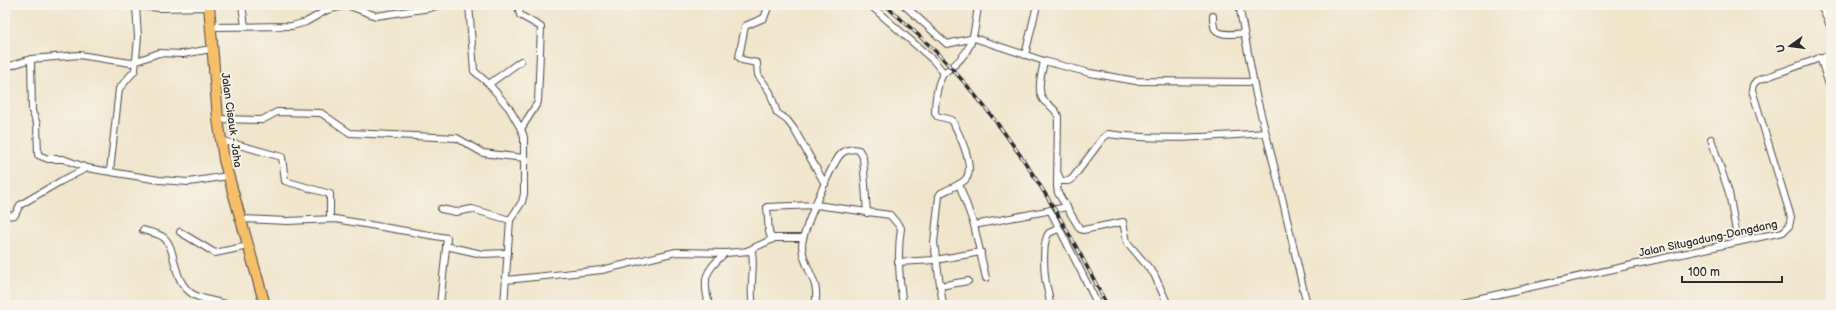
<svg xmlns="http://www.w3.org/2000/svg" width="1836" height="310" font-family="'Balsamiq Sans',sans-serif">
  <style>
    .green { fill: #8ed38c; stroke: #5c7f5c }
    .lines { fill: none; stroke-linecap: round; stroke-linejoin: round }
    .street-casing { stroke: #494743; stroke-width: 8 }
    .primary-casing { stroke: #494743; stroke-width: 12 }
    .street { stroke: #fff; stroke-width: 6 }
    .primary { stroke: #f6c06b; stroke-width: 10 }
    .rail-casing { stroke: #2b2b2b; stroke-width: 3.5 }
    .rail { stroke: #f7f3e8; stroke-width: 2; stroke-dasharray: 6; stroke-linecap: butt }
    .labels { text-anchor: middle; stroke-width: 4; stroke-linejoin: round; paint-order: stroke }
    .street-label { font-size: 11px; fill: #2b2b2b; stroke: #f7f3e8 }
  </style>
  <rect width="100%" height="100%" fill="#f7f3e8"/>
  <filter id="ink" filterUnits="userSpaceOnUse"><feTurbulence type="fractalNoise" baseFrequency=".025" numOctaves="2"/><feDisplacementMap in="SourceGraphic" scale="8" xChannelSelector="R" yChannelSelector="G"/><feConvolveMatrix kernelMatrix="1 2 1 2 8 2 1 2 1" color-interpolation-filters="sRGB"/></filter>
  <filter id="wash" filterUnits="userSpaceOnUse"><feTurbulence type="fractalNoise" baseFrequency=".012" numOctaves="4" result="noise"/><feDisplacementMap in="SourceGraphic" scale="16" xChannelSelector="R" yChannelSelector="G"/><feGaussianBlur stdDeviation="0.9" result="paint"/><feColorMatrix in="noise" values="0 0 0 0 0 0 0 0 0 0 0 0 0 0 0 0 0 1.4 0 .05"/><feComposite in="paint" operator="in"/></filter>
  <g filter="url(#wash)">
    <rect width="100%" height="100%" fill="#f1e5cb"/>
    <polygon class="green" points="1831,295 1831,305 1812,305"/>
  </g>
  <g filter="url(#ink)">
    <g class="lines">
      <defs>
        <g id="street">
          <polyline points="132,5 159,8 209,7"/>
          <polyline points="242,5 245,26"/>
          <polyline points="469,5 474,71 489,84 509,108 521,129 524,137 524,194 522,202 510,220 504,305"/>
          <polyline points="518,5 520,15 541,27 538,102 521,129"/>
          <polyline points="769,5 764,18 745,26 739,57 742,60 757,63 758,75 770,92 777,113 787,120 794,129 825,184"/>
          <path d="M 870,5 L 933,60 L 944,73 C 937,82 935,101 935,113 L 937,116 L 952,120 C 958,132 976,166 966,179 C 961,185 948,189 941,193 L 939,196 L 934,243 L 943,305"/>
          <polyline points="904,5 947,44 974,38 1044,61 1090,73 1136,81 1253,82"/>
          <polyline points="1239,5 1256,95 1280,189 1307,305"/>
          <polyline points="1821,5 1831,28"/>
          <path d="M 1213,16 C 1213,20 1213,26 1215,29 C 1219,36 1237,34 1244,33"/>
          <polyline points="211,27 292,26 306,22 327,10 347,5 376,16 430,8 439,5"/>
          <polyline points="1025,55 1037,5"/>
          <polyline points="1820,57 1831,91"/>
          <polyline points="31,59 32,111 37,124 38,155 48,159 63,159 87,168"/>
          <path d="M 1044,61 C 1042,73 1035,92 1045,102 C 1050,106 1056,109 1058,116 L 1057,187 L 1058,193 L 1080,229 L 1083,230 L 1123,222 L 1127,242 L 1154,274 L 1168,305"/>
          <polyline points="5,70 10,66 31,59 79,55 131,63 159,53 183,54 211,49"/>
          <path d="M 944,73 C 973,53 974,38 978,5"/>
          <polyline points="489,84 521,61"/>
          <polyline points="218,119 262,120 277,112 321,113 350,133 457,138 483,153 524,158"/>
          <polyline points="1711,139 1729,193 1738,242"/>
          <polyline points="221,140 282,157 285,181 330,194 330,219"/>
          <polyline points="110,171 119,89 135,70 138,37 136,6"/>
          <path d="M 1058,174 L 1061,181 L 1068,181 L 1072,179 L 1103,138 L 1108,134 C 1160,141 1212,137 1265,133"/>
          <polyline points="959,184 974,225"/>
          <polyline points="441,209 456,212 472,209 510,220"/>
          <polyline points="1050,210 1098,305"/>
          <polyline points="5,216 15,215 20,205 61,181 87,168 159,180 189,182 228,176"/>
          <polyline points="241,219 287,221 335,219 447,238 440,305"/>
          <path d="M 143,230 C 149,232 157,233 163,237 C 178,248 170,281 194,295 C 205,300 218,302 230,305"/>
          <polyline points="180,232 215,253 248,246"/>
          <path d="M 802,238 L 771,238 L 769,232 L 767,207 L 816,205 L 890,215 L 901,228 C 897,254 899,279 903,305"/>
          <polyline points="446,246 482,254 508,253"/>
          <polyline points="747,251 773,239"/>
          <polyline points="898,262 935,260 981,252"/>
          <polyline points="986,278 974,225 1067,207"/>
          <path d="M 506,280 L 602,270 L 676,252 L 725,253 L 750,251 L 752,252 C 755,270 749,288 753,305"/>
          <polyline points="940,286 968,281"/>
          <path d="M 709,305 C 702,278 705,271 725,253"/>
          <path d="M 815,305 C 821,279 803,270 802,246 C 802,232 830,168 840,155 C 844,150 853,148 859,150 L 863,157 L 867,213"/>
          <path d="M 1049,305 C 1051,297 1047,291 1046,283 C 1044,272 1042,241 1049,233 L 1058,229"/>
          <polyline points="1449,305 1783,232 1789,226 1791,217 1752,90 1753,85 1756,81 1831,54"/>
        </g>
        <polyline id="primary" points="209,5 218,119 224,160 265,305"/>
      </defs>
      <use href="#street" class="street-casing"/>
      <use href="#primary" class="primary-casing"/>
      <use href="#street" class="street"/>
      <use href="#primary" class="primary"/>
      <defs>
        <path id="rail" d="M 885,5 C 905,23 926,41 945,61 C 1012,132 1063,218 1107,305"/>
      </defs>
      <use href="#rail" class="rail-casing"/>
      <use href="#rail" class="rail"/>
    </g>
  </g>
  <g class="labels">
    <g class="street-label">
      <text transform="translate(232 120) rotate(82)" y="4">Jalan Cisauk - Jaha</text>
      <text transform="translate(1708 238) rotate(-12)" y="4">Jalan Situgadung-Dangdang</text>
    </g>
  </g>
  <rect width="1836" height="310" fill="none" stroke="#f7f3e8" stroke-width="20"/>
  <g transform="translate(1790 46) rotate(256)" stroke="#f7f3e8" stroke-width="3" paint-order="stroke">
  <path d="M0-3L7 15L0 10L-7 15Z" fill="#2b2b2b"/>
  <text y="-6" font-size="11" font-weight="bold" text-anchor="middle" fill="#2b2b2b">U</text>
  </g>
  <path d="M1682 276v6h100v-6" fill="none" stroke="#2b2b2b" stroke-width="2"/>
  <text x="1688" y="276" font-size="12" fill="#2b2b2b" stroke="#f7f3e8" stroke-width="3" paint-order="stroke">100 m</text>
</svg>
